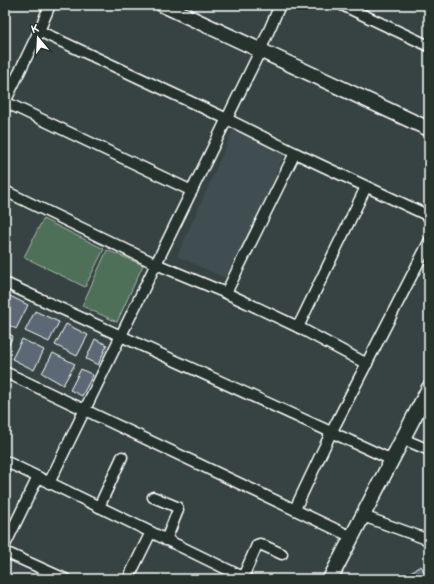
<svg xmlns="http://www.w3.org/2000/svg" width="434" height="584" font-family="'Balsamiq Sans',sans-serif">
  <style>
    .built { fill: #414e51 }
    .green { fill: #4f6f58; stroke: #a7b7ac }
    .building { fill: #5b6774; stroke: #fff }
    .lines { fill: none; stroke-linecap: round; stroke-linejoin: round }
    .street-casing { stroke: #fff; stroke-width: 13 }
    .secondary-casing { stroke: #fff; stroke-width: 17 }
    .street { stroke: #26332d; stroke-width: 10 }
    .secondary { stroke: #26332d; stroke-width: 14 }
  </style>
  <rect width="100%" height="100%" fill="#364342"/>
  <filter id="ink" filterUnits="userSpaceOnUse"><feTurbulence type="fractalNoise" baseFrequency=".025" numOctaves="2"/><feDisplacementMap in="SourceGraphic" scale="8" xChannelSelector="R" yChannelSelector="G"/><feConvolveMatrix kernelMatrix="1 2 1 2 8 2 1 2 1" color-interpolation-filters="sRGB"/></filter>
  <g filter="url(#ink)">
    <polygon class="built" points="236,124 288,147 229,280 177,256"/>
    <g class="green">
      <polygon points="43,219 104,249 85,287 24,257"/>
      <polygon points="107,250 143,265 117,322 82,306"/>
    </g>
    <g class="building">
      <polygon points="6,294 28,305 16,329 5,323 5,297"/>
      <polygon points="35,311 59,322 49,342 25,331"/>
      <polygon points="66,324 88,335 77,356 55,345"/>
      <polygon points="5,332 13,336 5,353"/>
      <polygon points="22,339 44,350 34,370 12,359"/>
      <polygon points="95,339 107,345 98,365 86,359"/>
      <polygon points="53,353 75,364 63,385 42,373"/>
      <polygon points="81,369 93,375 82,396 70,390"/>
      <polygon points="421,566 429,579 398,579"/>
    </g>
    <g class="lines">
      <defs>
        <g id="street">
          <polyline points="342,5 429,46"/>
          <polyline points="39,31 227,119 295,153 429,216"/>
          <polyline points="5,102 192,191"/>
          <polyline points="5,102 39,31 50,5"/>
          <polyline points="5,191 156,264 226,293 298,327 367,364"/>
          <polyline points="5,283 392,460"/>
          <polyline points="226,293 295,153"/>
          <polyline points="298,327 366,187"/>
          <polyline points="5,372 352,537"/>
          <polyline points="403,439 429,450"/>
          <polyline points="5,461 247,579"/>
          <polyline points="49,483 260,51 280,5"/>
          <polyline points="153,497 177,507 178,510 166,540"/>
          <polyline points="99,507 122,457"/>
          <polyline points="295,509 331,433 429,242"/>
          <polyline points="363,516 429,540"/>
          <polyline points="5,545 38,477"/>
          <polyline points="5,552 65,579"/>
          <polyline points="243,577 257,545 260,544 282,554"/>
          <polyline points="128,579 151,532"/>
        </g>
        <g id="secondary">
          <polyline points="163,5 429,129"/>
          <polyline points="330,579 429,388"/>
        </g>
      </defs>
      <use href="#street" class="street-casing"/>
      <use href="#secondary" class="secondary-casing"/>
      <use href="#street" class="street"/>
      <use href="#secondary" class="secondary"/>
    </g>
  </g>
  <rect width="434" height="584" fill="none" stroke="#26332d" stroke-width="20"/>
  <rect x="10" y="10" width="414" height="564" fill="none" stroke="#fff" stroke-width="1.5" filter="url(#ink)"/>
  <g transform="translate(38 38) rotate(342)" stroke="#26332d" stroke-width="3" paint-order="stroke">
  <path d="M0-3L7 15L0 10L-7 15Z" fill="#ffffff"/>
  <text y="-6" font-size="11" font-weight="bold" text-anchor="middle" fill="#ffffff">K</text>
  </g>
</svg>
